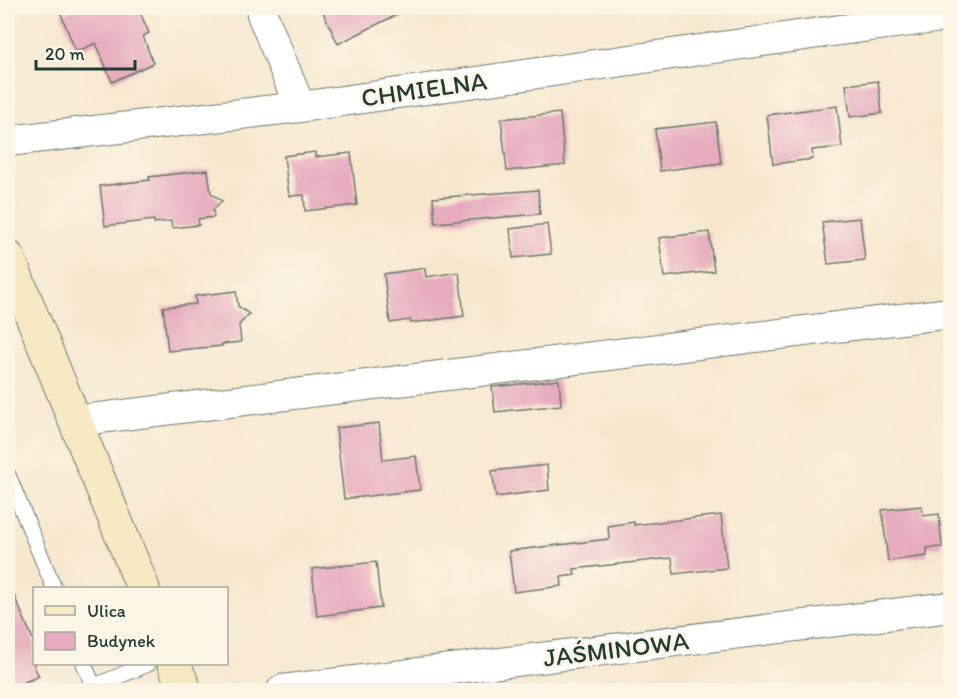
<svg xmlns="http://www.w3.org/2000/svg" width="958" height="698" font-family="Itim,sans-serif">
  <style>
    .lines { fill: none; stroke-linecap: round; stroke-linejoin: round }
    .stream { stroke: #7ab5ec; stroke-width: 10 }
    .building { fill: #e6abbe }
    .lane-casing { stroke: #6b786a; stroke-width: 17 }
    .street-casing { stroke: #6b786a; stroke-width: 32 }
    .secondary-casing { stroke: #6b786a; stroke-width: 35 }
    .lane { stroke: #fff; stroke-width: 15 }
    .street { stroke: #fff; stroke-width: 30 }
    .secondary { stroke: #f7e9c3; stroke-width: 33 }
    .labels { text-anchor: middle; stroke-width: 5; stroke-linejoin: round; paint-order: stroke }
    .street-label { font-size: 26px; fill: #1f3d34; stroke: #fcf5e5 }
  </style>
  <rect width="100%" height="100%" fill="#fcf5e5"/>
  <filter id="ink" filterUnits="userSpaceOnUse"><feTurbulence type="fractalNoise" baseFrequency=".0167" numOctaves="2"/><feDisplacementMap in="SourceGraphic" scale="12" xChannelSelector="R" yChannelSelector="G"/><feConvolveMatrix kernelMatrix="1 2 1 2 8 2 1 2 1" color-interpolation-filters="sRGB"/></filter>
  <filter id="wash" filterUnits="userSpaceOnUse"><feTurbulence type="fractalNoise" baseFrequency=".008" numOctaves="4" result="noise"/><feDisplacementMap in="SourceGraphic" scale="24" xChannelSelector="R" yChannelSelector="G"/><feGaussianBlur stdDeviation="1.35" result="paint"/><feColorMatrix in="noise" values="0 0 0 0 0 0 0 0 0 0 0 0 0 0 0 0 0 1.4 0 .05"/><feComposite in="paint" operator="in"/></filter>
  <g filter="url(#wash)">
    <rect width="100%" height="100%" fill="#f7e7cf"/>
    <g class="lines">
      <polyline class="stream" points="8,12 14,8"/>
    </g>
    <g id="blocks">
      <g class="building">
        <polygon points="77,8 138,8 149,33 143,36 153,63 112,82 96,43 76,52 61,14"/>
        <polygon points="321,8 410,8 338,44"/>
        <polygon points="878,81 882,113 850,117 846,85"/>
        <polygon points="837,106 842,147 812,150 813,159 773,164 767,115"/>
        <polygon points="560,113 565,165 507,171 501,119"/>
        <polygon points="716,122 721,163 660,171 655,129"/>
        <polygon points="315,152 315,157 351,153 357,205 305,211 304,195 289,196 284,156"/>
        <polygon points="208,170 211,193 222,201 213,210 214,217 198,219 199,225 172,228 171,221 154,223 154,220 105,226 100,186 150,180 149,177"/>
        <polygon points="538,190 540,214 435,223 433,198"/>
        <polygon points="860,218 865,260 828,264 822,222"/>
        <polygon points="547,224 551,254 513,258 510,229"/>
        <polygon points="709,232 714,271 664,277 659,238"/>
        <polygon points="425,268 426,277 459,272 464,316 411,323 410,320 390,323 384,274"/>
        <polygon points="236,291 238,306 249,314 239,325 241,342 222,344 222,346 168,351 163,307 196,304 195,296"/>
        <polygon points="559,380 561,405 495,412 492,387"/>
        <polygon points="379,423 383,460 416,456 420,490 344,499 336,428"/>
        <polygon points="547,465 549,490 496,497 492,471"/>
        <polygon points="922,506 923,516 939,514 942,547 927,548 927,556 888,561 882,510"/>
        <polygon points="721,515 727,568 674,574 672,558 574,569 575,575 561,577 562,586 514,592 509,551 609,539 608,526 634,522 634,525"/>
        <polygon points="376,562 381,608 317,616 312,569"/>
        <polygon points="8,581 34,642 34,666 39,676 8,689"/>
      </g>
    </g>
  </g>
  <g filter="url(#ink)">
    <use href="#blocks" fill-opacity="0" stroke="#6b786a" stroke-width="1.5"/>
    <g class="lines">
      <defs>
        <g id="lane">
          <polyline points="8,475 54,588"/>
          <polyline points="84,664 94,687"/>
          <polyline points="85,690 148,664"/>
        </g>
        <g id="street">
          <polyline points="262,14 300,107"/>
          <polyline points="8,141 300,107 840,30 950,16"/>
          <polyline points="75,421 950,313"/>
          <polyline points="282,690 950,607"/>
        </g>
        <g id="secondary">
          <polyline points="8,257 143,588"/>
          <polyline points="174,664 185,690"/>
        </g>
      </defs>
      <use href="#lane" class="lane-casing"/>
      <use href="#street" class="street-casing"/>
      <use href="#secondary" class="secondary-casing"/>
      <use href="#lane" class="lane"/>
      <use href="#street" class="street"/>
      <use href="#secondary" class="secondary"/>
    </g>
  </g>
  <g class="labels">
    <g class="street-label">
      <text transform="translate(424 89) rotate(-8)" y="9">CHMIELNA</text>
      <text transform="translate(616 649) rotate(-7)" y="9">JAŚMINOWA</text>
    </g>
  </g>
  <rect width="958" height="698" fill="none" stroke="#fcf5e5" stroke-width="30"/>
  <rect x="33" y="587" width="195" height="78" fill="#fcf5e5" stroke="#a4ab9e" stroke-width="1.5"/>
  <rect x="45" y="606" width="30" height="9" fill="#f7e9c3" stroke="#a4ab9e" stroke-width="1.5"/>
  <text x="87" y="617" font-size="18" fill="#1f3d34">Ulica</text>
  <rect x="45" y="632" width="30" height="18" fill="#e6abbe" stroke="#a4ab9e" stroke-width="1.5"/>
  <text x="87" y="647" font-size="18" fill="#1f3d34">Budynek</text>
  <path d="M36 60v9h99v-9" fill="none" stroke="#1f3d34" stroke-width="3"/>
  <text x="45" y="60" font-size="18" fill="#1f3d34" stroke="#fcf5e5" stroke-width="4.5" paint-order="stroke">20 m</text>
</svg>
